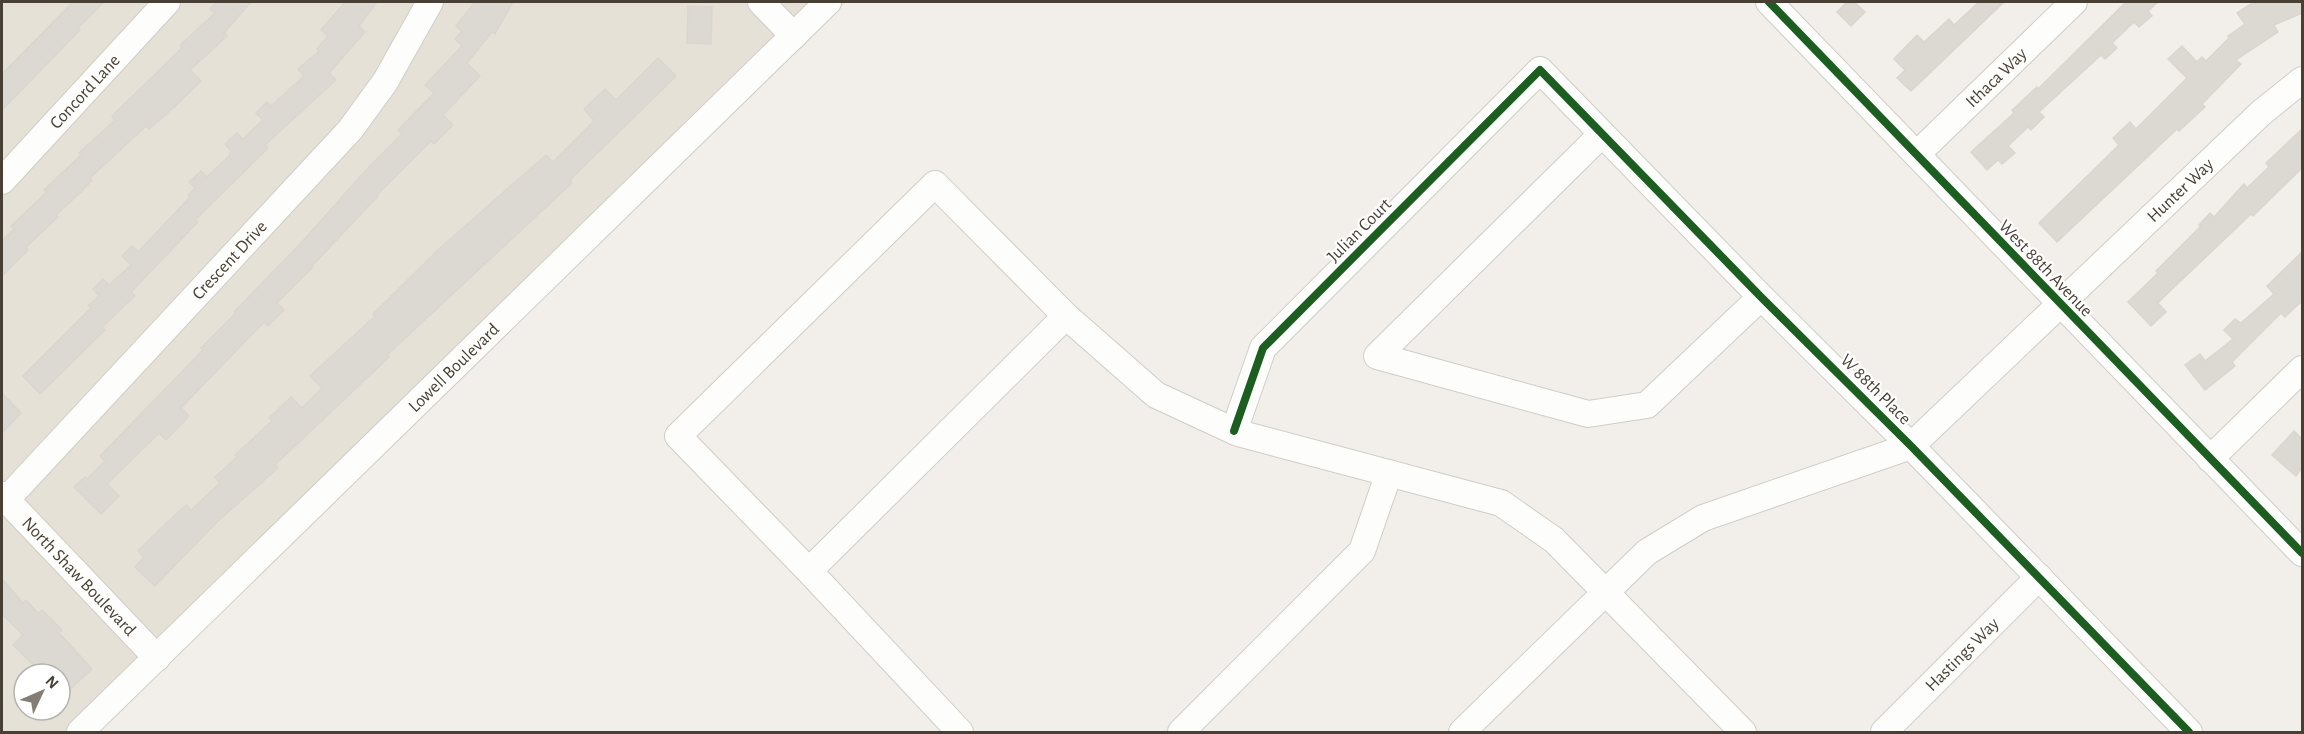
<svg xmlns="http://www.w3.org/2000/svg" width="2304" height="734" font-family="'Alegreya Sans',sans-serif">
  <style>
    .residential { fill: #e6e1d7; fill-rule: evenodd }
    .building { fill: #dcd8d2; stroke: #dad6cf; stroke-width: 1.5 }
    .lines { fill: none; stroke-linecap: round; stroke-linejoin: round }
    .minor-casing { stroke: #d0cdc7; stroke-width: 28 }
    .minor { stroke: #fdfdfc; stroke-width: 26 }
    .cycleway-casing { stroke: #fff; stroke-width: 11 }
    .cycleway { stroke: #1b5e20; stroke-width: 8 }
    .labels { text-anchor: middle; stroke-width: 4.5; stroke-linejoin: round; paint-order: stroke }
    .street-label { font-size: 18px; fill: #494035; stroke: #fff }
  </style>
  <rect width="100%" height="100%" fill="#f2efea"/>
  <path class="residential" d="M 2,2 L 846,2 L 98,732 L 2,732 ZM 24,674 L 60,674 L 60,710 L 24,710 Z"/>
  <g class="building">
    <polygon points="73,2 104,2 78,28 80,30 2,110 2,74"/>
    <polygon points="217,2 251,2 224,33 227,36 190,70 201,81 172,109 149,129 146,126 90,178 92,180 83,190 56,215 58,217 26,247 28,250 2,276 2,241 14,229 11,226 47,192 44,190 81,155 79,153 115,120 112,116 182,48 180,45 215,13 210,9"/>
    <polygon points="345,2 377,2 359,26 365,32 329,73 336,80 265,145 268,148 195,220 198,222 131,292 135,296 102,327 105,330 40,394 23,376 91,308 88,306 99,296 93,289 103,279 109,285 131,265 122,256 132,246 138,252 190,197 188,195 195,188 189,182 201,171 207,177 229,156 231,151 225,144 237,133 243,139 263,120 256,113 267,102 271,106 304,76 298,69 319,51 317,49 328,36 321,30"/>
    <polygon points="475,2 513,2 495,34 492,32 467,63 480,76 443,115 453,125 434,144 431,141 377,195 378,196 312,266 313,267 277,303 284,310 268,326 264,322 181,408 189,416 166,440 159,433 107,484 119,496 101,514 74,487 85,477 87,479 105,461 100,456 203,350 201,348 235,314 234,312 301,243 367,169 402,134 398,130 434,93 425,85 462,46 455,39 462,31 456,26"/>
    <polygon points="1847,2 1854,2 1865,12 1851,26 1837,12"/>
    <polygon points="1979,2 2004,2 1911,91 1897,78 1905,70 1894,59 1917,35 1924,42 1949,19 1954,25"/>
    <polygon points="2126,2 2158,2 2148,11 2152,16 2139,27 2134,22 2112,43 2117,48 2105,59 2101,55 2039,112 2044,117 2031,130 2028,127 2008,146 2015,153 2002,164 1998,160 1987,170 1971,152 2014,113 2012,110 2037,87 2038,89"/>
    <polygon points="2254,2 2302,2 2302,13 2274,25 2278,32 2236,60 2241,64 2202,104 2205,107 2179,131 2177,129 2057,242 2039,223 2119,145 2113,138 2130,122 2136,129 2187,78 2168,59 2182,46 2197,62 2202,57 2206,61 2229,38 2228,36 2245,24 2237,13"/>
    <polygon points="688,6 712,7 711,44 687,43"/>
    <polygon points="658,58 676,76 570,180 572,183 387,355 389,357 275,465 278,468 219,520 155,586 135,567 144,557 138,551 159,530 186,505 191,510 220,483 215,477 237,457 235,455 272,421 269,418 291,397 302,408 322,388 310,376 375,316 373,314 440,248 546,155 553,162 594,121 584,109 605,89 616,100"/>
    <polygon points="2302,129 2302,168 2253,216 2251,214 2167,294 2158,303 2166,312 2151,326 2128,302 2158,273 2156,271 2201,226 2199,225 2210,213 2214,217 2244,184 2247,188 2269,167 2266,163"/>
    <polygon points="2302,252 2302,301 2285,317 2281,313 2232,362 2235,366 2205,390 2185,365 2200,354 2205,361 2233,339 2224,330 2235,319 2241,323 2274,294 2267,286"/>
    <polygon points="2,393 21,413 2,433"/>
    <polygon points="2294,431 2302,439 2302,468 2296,476 2272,455"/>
    <polygon points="2,579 23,603 26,600 38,613 42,610 62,630 59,633 92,669 67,692 60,684 60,674 43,674 13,645 23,635 2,614"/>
  </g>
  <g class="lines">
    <defs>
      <g id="minor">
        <polyline points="761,2 794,36"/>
        <polyline points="1769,2 2302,553"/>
        <polyline points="1602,134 1377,356 1588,414 1647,405 1761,297"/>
        <path id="s1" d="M 1917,154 L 2074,2"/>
        <path id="s2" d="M 2,181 L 167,2"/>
        <polyline points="1066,316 1156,395 1238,433 1501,503 1554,540 1743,732"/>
        <polyline points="1234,431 1263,348 1540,70 1761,297 1911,446 2189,732"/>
        <polyline points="2210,459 2302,369"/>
        <path id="s3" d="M 2,495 L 157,658"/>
        <path id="s4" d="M 6,500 L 350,130 L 385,82 L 430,2"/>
        <polyline points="809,571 1066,316 935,184 678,436 809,571 960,732"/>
        <path id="s5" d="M 80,732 L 828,2"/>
        <polyline points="1181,732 1362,551 1389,473"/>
        <path id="s6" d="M 1462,732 L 1647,552 L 1703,518 L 1911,446 L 2261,113 L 2302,80"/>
        <path id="s7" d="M 1884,732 L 2039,577"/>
      </g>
    </defs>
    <use href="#minor" class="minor-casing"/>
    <use href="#minor" class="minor"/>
    <defs>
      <g id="cycleway">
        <polyline points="1769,2 2302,553"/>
        <polyline points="1234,431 1263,348 1540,70 1761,297 1911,446 2189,732"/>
      </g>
    </defs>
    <use href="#cycleway" class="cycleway-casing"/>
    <use href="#cycleway" class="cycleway"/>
  </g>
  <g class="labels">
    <g class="street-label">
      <text dy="6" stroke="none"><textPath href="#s1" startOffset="110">Ithaca Way</textPath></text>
      <text dy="6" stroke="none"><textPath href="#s2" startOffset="122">Concord Lane</textPath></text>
      <text dy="6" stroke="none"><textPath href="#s6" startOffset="915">Hunter Way</textPath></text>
      <text transform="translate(1359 230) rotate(-45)" y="6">Julian Court</text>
      <text dy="6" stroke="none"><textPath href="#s4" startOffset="328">Crescent Drive</textPath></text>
      <text transform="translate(2046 268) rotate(46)" y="6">West 88th Avenue</text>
      <text dy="6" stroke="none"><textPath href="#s5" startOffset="522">Lowell Boulevard</textPath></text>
      <text transform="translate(1876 389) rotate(45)" y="6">W 88th Place</text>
      <text dy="6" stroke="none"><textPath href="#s3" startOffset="112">North Shaw Boulevard</textPath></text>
      <text dy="6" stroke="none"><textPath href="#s7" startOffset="110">Hastings Way</textPath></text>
    </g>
  </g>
  <rect width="2304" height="734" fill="none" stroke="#494035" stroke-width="6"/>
  <g transform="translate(42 692) rotate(46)"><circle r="28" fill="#ffffff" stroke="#b6b3ae" stroke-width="1.5"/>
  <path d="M0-4.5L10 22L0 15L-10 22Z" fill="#847d74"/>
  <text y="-9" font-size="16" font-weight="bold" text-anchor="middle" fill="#494035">N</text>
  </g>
</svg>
